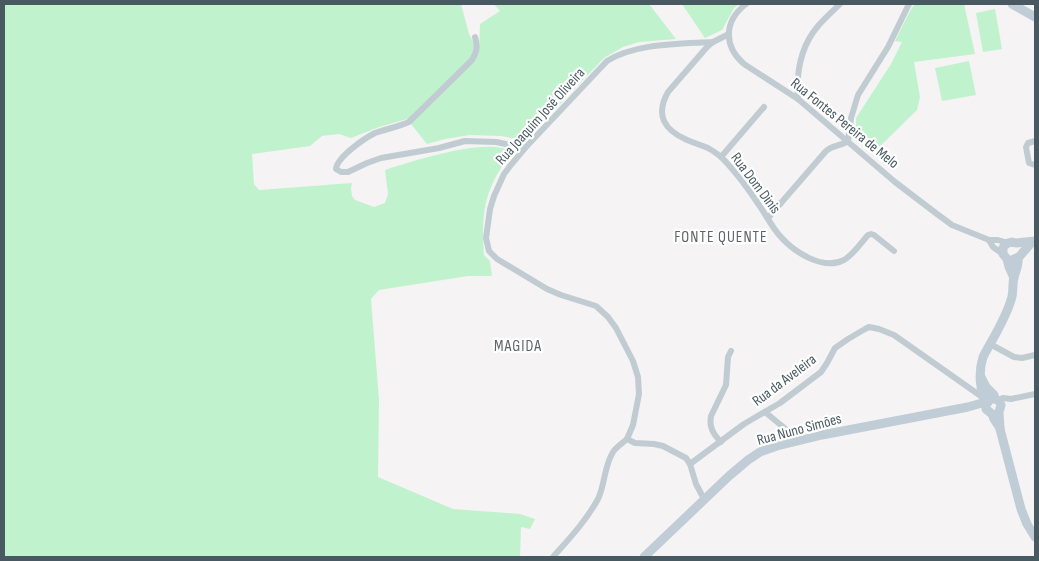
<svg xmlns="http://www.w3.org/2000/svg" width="1039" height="561" font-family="'Sofia Sans Condensed',sans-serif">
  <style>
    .green { fill: #c1f2ce }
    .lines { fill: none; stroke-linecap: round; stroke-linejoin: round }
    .street { stroke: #c0ccd2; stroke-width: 6 }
    .secondary { stroke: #c0cdd6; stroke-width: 9 }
    .labels { text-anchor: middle; stroke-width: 4.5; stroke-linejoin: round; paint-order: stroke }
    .street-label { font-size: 15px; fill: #495961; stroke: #fff }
    .neighbourhood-label { font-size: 16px; letter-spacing: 1px; fill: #5e6468; stroke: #fff }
  </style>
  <rect width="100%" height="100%" fill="#f5f3f3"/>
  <g class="green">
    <path d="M 4,4 L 461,4 L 469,34 L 479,52 L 480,24 L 500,11 L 494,4 L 649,4 L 676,39 L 639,42 L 623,47 L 604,58 L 529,136 L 518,139 L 501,136 L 470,135 L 445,139 L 427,144 L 407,119 L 379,127 L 351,138 L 339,134 L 322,136 L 310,146 L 252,154 L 254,184 L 259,190 L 352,183 L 351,188 L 352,196 L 355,200 L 374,207 L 385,203 L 388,194 L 385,170 C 410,162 486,137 509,151 L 510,156 C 484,188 481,215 484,255 L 490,261 L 492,276 L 468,276 L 379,290 L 371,299 L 379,400 L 378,477 L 453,509 L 520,514 L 535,519 L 530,529 L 521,527 L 520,557 L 4,557 Z"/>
    <polygon points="682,4 739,4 734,8 722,30 705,38"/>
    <polygon points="915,4 964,4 975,54 914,62 920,97 917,110 875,151 859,144 856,136 856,118 891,64 902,42 895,41 910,11"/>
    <polygon points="995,9 1002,49 983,52 976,13"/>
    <polygon points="969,61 976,95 942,101 935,68"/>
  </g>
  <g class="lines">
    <g class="street">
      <path d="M 746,4 C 724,21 723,46 744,64 L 798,99 L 895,182 L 937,214 L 952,225 L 989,240 L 998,240 L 1008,243"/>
      <path d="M 729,34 L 713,42 L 707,47 L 668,92 C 655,115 664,130 687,140 C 694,143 701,145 708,148 C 715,152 721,156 726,162 C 738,175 749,190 759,205 C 766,215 772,227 780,236 C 794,252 823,271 844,260 C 854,254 860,244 868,235 L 871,234 L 874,235 L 894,251"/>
      <path d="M 475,37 C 478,46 477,52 472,60 L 409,122 C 398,127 386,129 375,133 C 365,138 337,157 336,169 L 341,172 L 348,172 L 367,163 L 381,158 L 439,148 L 465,141 L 496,142 L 525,148"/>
      <path d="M 798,99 C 796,72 800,47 818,26 C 825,18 833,11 840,4"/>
      <polyline points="1035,141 1028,143 1026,147 1029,163 1035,165"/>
      <polyline points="721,157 764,107"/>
      <path d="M 768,218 L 826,151 C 833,145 841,146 848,141 L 851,118 L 858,95 L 888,47 L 909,4"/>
      <polyline points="989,240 993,247 1003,254"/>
      <polyline points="990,344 1014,357 1022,358 1035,355"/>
      <polyline points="998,400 1003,398 1011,399 1035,394"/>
      <polyline points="765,412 799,440"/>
      <path d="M 721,442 C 713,434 709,427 711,416 L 726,385 L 728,357 L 731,351"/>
      <polyline points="690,464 744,424 780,403 821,372 827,363 835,348 848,339 865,329 869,327 879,329 894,335 985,399"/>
      <path d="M 704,499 L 696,484 L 690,464 L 686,458 L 663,446 L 654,444 L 635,443 L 627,439 L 633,425 L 639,394 L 638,377 L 633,361 L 616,328 L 608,317 L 596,306 L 561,295 L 547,289 L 497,259 L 489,251 L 486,238 L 490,209 L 494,196 L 504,174 L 510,166 L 525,148 L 607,61 C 636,43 679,44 713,42"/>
      <path d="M 553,557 C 569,539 586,521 598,499 C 605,485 604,466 613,452 C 617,446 623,443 627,439"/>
    </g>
    <g class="secondary">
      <polyline points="1012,4 1035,17"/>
      <polyline points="1012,260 1019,257 1032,242"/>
      <polyline points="1014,278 1009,267 1007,259 1003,254 1003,248 1004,246 1008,243 1012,242 1016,243 1035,241"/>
      <polyline points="981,377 986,387 994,395 995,399 999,401 1001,405 999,412 1000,429 1021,509 1027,524 1035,537"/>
      <polyline points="990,400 986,404 986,409 992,414 994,419 1000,428"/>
      <path d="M 988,402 C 978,391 979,370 983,357 C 993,338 1005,320 1011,300 C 1014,293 1012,284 1014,277 C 1016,270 1019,265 1018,258"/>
      <polyline points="644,557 729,476 748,460 760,452 777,446 822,435 968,407 982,403 987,403"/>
    </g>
  </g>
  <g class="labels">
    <g class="street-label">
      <text transform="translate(540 116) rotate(-48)" y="5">Rua Joaquim José Oliveira</text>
      <text transform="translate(845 123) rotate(39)" y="5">Rua Fontes Pereira de Melo</text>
      <text transform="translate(756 183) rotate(53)" y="5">Rua Dom Dinis</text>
      <text transform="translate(784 380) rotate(-37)" y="5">Rua da Aveleira</text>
      <text transform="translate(799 429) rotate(-15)" y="5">Rua Nuno Simões</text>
    </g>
    <g class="neighbourhood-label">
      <text x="721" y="242">FONTE QUENTE</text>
      <text x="518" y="351">MAGIDA</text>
    </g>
  </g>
  <rect width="1039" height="561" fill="none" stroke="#495961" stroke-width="10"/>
</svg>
